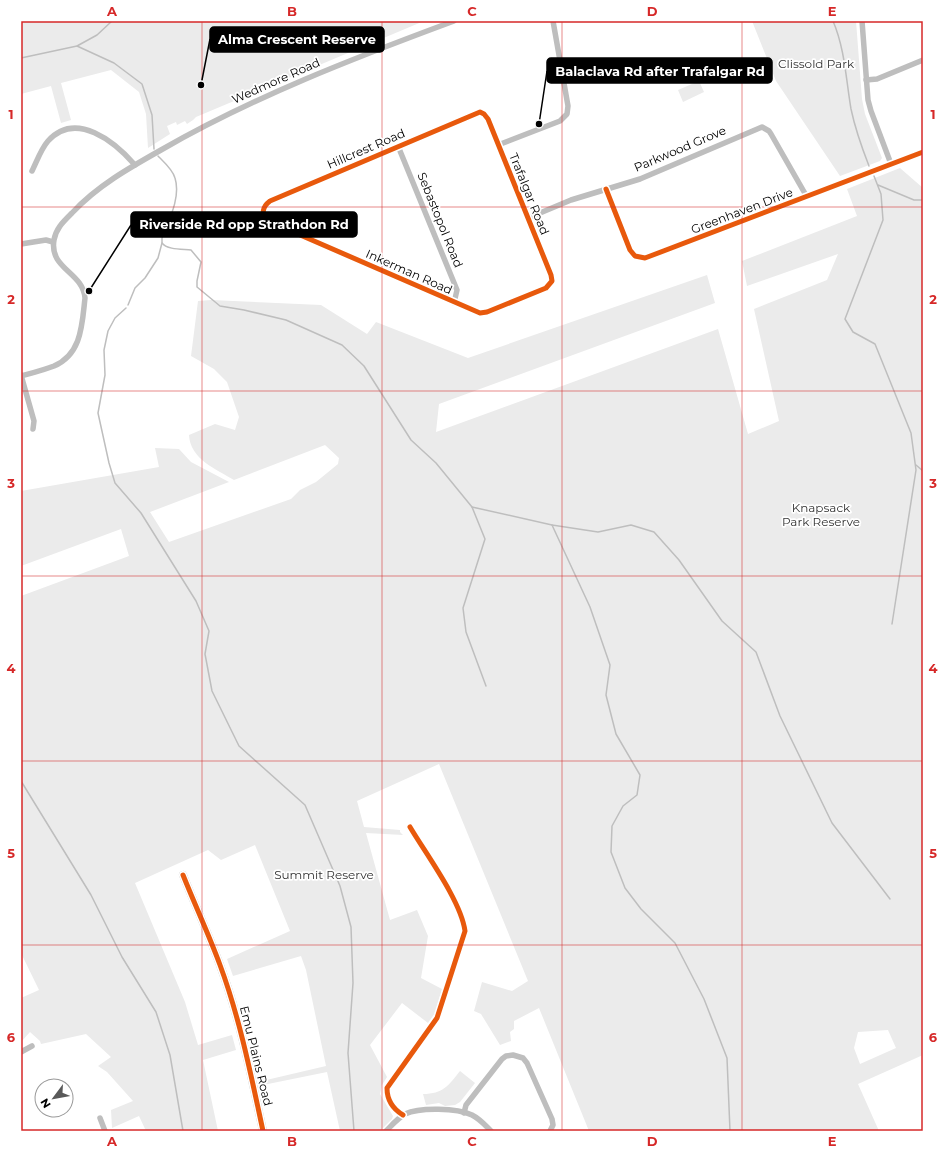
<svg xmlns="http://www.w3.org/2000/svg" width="944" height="1152" font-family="Montserrat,sans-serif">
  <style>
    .green { fill: #ebebeb; fill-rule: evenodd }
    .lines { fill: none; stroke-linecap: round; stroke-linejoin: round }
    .stream { stroke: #bebebe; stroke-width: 1.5 }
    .street { stroke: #bebebe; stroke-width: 5.5 }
    .secondary { stroke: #b8b8b8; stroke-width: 8 }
    .cycleway-casing { stroke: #fff; stroke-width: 8 }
    .cycleway { stroke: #e8590c; stroke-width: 5 }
    .grid { fill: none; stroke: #d62828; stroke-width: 1; stroke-opacity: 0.55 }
    .labels { text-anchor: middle; stroke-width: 3.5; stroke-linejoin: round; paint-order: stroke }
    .park-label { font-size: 12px; fill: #323232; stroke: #fff }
    .street-label { font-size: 12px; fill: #000; stroke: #fff }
    .leader { fill: none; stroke: #000; stroke-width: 1.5 }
    .callout-dot { fill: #000; stroke: #fff; stroke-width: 1.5 }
    .callout { fill: #000; stroke: #000; stroke-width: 1.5 }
    .callout-label { font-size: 13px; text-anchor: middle; font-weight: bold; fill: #fff }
    .neatline { fill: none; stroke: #d62828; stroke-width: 1.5 }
    .grid-label { font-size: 13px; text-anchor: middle; font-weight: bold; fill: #d62828 }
  </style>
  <rect width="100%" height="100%" fill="#fff"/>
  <g class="green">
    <polygon points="21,21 424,21 196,117 193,120 187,124 185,121 177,125 176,122 167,126 170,134 148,148 146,114 139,92 111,70 61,83 71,120 61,123 51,86 21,94"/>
    <polygon points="752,21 856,21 862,99 865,114 882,158 880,161 840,176 776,81"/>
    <polygon points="699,81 704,92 683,102 678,90"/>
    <path d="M 900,168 L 923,188 L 923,1055 L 858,1084 L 879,1131 L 589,1131 L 539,1008 L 514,1021 L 514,1029 L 510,1032 L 511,1041 L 500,1045 L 481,1014 L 474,1011 L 482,982 L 512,991 L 528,981 L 439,764 L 357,801 L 364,827 L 400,830 L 400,832 L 403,835 L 366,833 L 390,920 L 417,910 L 428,936 L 421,978 L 442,989 L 435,1013 L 428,1023 L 402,1003 L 370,1045 L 387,1077 L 382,1085 L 380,1094 L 393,1116 L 392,1119 L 380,1131 L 340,1131 L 327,1072 L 263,1085 L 262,1081 L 326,1066 L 306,970 L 301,956 L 233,976 L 227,959 L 290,931 L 255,845 L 221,860 L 208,850 L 135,883 L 185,1002 L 198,1045 L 232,1035 L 236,1050 L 203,1060 L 218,1131 L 146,1131 L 139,1116 L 112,1128 L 111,1110 L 133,1101 L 107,1072 L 98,1066 L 111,1057 L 86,1034 L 41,1044 L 40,1041 L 30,1032 L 21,1042 L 21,998 L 39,990 L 21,953 L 21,596 L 129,556 L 121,529 L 21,566 L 21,491 L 159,467 L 155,448 L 179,449 L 191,462 L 229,482 L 150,512 L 169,542 L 291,499 L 300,490 L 316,482 L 338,464 L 339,458 L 325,445 L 234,480 C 216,469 190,459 189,435 L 215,424 L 235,430 L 239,417 L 227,382 L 214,369 L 191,356 L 198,301 L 211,300 L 321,305 L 367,334 L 376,322 L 468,358 L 707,275 L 715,303 L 439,404 L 436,432 L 718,329 L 748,434 L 779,421 L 754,309 L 827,280 L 838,254 L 747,286 L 742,261 L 857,216 L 847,189 ZM 888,1030 L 896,1048 L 860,1064 L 854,1048 L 858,1032 Z"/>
    <path d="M 460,1071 L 475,1083 L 460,1102 L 455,1105 L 445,1106 L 439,1103 L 426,1105 L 423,1094 C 443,1094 449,1085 460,1071 Z"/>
  </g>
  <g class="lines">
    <g class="stream">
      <path d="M 833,21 C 845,49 846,80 851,109 C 855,128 862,148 869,166"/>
      <polyline points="77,46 114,63 142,84 152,115 154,149"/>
      <polyline points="21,58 77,46 97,35 112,21"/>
      <path d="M 158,156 C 164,162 173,170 175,178 C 181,197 169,220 162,238 L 162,243 C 167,250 183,249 191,250 L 201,262 L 197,281 L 197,287 L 220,306 L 244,310 L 286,320 L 342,345 L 364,366 L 411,440 L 436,463 L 472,507 L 552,525 L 590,607 L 610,665 L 606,695 L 616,734 L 640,775 L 637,795 L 623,806 L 612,826 L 611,852 L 625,888 L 641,909 L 675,943 L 704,999 L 727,1058 L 730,1131"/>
      <polyline points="874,176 881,194 883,220 845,319 853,332 875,344 911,433 916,470 892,624"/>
      <polyline points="878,185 914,200 923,200"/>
      <polyline points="128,305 135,288 145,278 158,258 162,243"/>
      <polyline points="126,308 115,318 108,331 104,350 105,375 98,413 109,463 115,483 141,513 196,601 209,631 205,654 212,691 239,746 305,805 340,886 351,927 353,983 348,1053 354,1131"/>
      <polyline points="916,465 923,471"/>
      <polyline points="472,507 485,539 463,608 466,632 486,686"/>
      <polyline points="552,525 598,532 631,525 654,532 679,560 722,621 756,652 780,716 832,823 890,899"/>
      <polyline points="21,781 91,895 122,957 156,1012 170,1055 183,1131"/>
    </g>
    <g class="street">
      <polyline points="862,21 868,100 871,111 891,164"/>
      <polyline points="866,80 877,79 923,60"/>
      <path d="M 480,112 L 484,114 L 488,119 L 551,275 L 552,281 L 546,288 L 487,312 L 480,313 L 268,221 C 261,214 262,207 270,201 Z"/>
      <polyline points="498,145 560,121 567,114 568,106 553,21"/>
      <polyline points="398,146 457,290 454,303"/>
      <path d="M 32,171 C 37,161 41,149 48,141 C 76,110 115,142 135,165"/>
      <polyline points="606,189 630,250 635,256 645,258 923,152"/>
      <polyline points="528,218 571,200 640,179 762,127 769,131 771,134 807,197"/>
      <polyline points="21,244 46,240 53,242"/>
      <polyline points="21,375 34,421 33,429"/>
      <path d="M 21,376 C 32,373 44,370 54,366 C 82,354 82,324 85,298 C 83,272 49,269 54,240 C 56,228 64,221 72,213 C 97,186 129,168 161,150 C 253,97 354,58 454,21"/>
      <polyline points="21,1052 32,1046"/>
      <polyline points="464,1113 466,1105 502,1059 506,1056 513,1055 523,1058 527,1063 552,1119 553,1125 550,1131"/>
      <path d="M 403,1115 C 393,1109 387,1100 387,1088 L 437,1018 L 465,931 C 461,901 426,854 410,827"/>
      <polyline points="100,1118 105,1131"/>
      <path d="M 386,1131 C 392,1125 398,1118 405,1114 C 420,1107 457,1108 472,1115 C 480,1119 485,1125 491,1131"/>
    </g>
    <path class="secondary" d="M 183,875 C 195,905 209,935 220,965 C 240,1019 251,1075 263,1131"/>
    <defs>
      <g id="cycleway">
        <path d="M 480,112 L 484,114 L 488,119 L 551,275 L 552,281 L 546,288 L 487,312 L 480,313 L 268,221 C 261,214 262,207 270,201 Z"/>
        <polyline points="606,189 630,250 635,256 645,258 923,152"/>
        <path d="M 183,875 C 195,905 209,935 220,965 C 240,1019 251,1075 263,1131"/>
        <path d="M 403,1115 C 393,1109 387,1100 387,1088 L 437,1018 L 465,931 C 461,901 426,854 410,827"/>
      </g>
    </defs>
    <use href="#cycleway" class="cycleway-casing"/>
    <use href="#cycleway" class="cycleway"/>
  </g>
  <path class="grid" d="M 202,21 L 202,1131M 382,21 L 382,1131M 562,21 L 562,1131M 742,21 L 742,1131M 21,207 L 923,207M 21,391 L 923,391M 21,576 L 923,576M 21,761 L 923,761M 21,945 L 923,945"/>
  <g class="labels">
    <g class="park-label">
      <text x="816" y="68">Clissold Park</text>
      <text x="821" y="512">Knapsack<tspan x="821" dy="14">Park Reserve</tspan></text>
      <text x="324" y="879">Summit Reserve</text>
    </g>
    <g class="street-label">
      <text transform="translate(276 81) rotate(-24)" y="4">Wedmore Road</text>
      <text transform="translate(366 149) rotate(-23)" y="4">Hillcrest Road</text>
      <text transform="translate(680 149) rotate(-23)" y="4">Parkwood Grove</text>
      <text transform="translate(529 194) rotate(68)" y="4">Trafalgar Road</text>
      <text transform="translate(742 211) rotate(-21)" y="4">Greenhaven Drive</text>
      <text transform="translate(440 220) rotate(68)" y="4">Sebastopol Road</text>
      <text transform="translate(409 272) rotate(24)" y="4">Inkerman Road</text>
      <text transform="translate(256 1056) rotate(76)" y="4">Emu Plains Road</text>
    </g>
  </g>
  <path class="leader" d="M201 85L210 39M539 124L547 71M89 291L131 225"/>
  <g class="callout-dot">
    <circle cx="201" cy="85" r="4"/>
    <circle cx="539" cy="124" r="4"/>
    <circle cx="89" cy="291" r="4"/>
  </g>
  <g class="callout">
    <rect x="210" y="27" width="174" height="25" rx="4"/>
    <rect x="547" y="58" width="225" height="25" rx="4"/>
    <rect x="131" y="212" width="226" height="25" rx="4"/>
  </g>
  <g class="callout-label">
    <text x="297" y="44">Alma Crescent Reserve</text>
    <text x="660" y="76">Balaclava Rd after Trafalgar Rd</text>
    <text x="244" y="229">Riverside Rd opp Strathdon Rd</text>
  </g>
  <rect width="944" height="1152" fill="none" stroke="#ffffff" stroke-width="44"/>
  <g transform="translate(54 1098) rotate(238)"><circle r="19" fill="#ffffff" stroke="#999999"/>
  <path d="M0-3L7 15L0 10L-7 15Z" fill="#595959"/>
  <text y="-6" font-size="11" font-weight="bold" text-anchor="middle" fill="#000000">N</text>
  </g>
  <rect x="22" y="22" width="900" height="1108" class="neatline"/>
  <g class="grid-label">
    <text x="112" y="16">A</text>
    <text x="292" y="16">B</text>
    <text x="472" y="16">C</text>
    <text x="652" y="16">D</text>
    <text x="832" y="16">E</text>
    <text x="11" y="119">1</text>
    <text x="933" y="119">1</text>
    <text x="11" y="304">2</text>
    <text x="933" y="304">2</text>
    <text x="11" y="488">3</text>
    <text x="933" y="488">3</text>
    <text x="11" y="673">4</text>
    <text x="933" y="673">4</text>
    <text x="11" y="858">5</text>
    <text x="933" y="858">5</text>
    <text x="11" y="1042">6</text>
    <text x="933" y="1042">6</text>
    <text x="112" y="1146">A</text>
    <text x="292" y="1146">B</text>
    <text x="472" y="1146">C</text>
    <text x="652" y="1146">D</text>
    <text x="832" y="1146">E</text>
  </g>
</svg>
